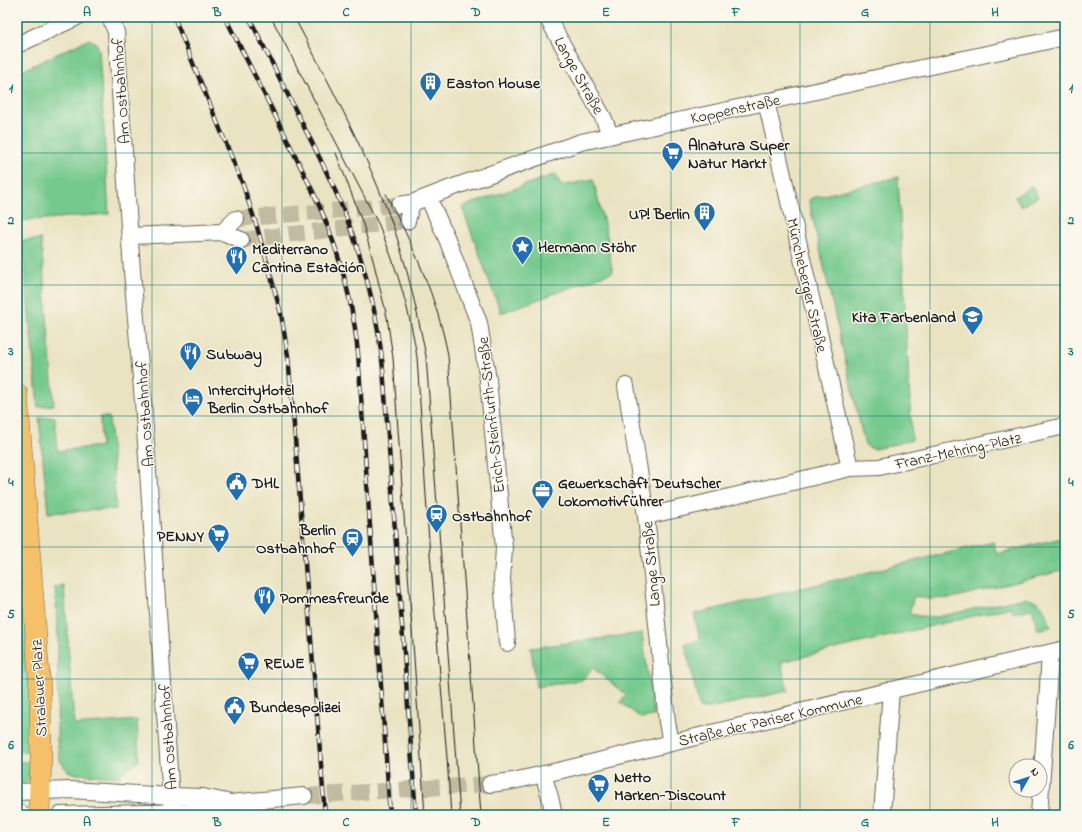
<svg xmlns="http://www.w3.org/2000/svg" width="1082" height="832" font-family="'Indie Flower',sans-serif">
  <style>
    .green { fill: #74c98d; stroke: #487254 }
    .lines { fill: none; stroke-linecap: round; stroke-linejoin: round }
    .minor-tunnel { stroke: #c1bba1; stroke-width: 16; stroke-dasharray: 16 8; stroke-linecap: butt }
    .minor-casing { stroke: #646256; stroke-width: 18 }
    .major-casing { stroke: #646256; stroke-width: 22 }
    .minor { stroke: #fff; stroke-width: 16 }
    .major { stroke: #f6c06b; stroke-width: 21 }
    .tram { stroke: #1c1c1c; stroke-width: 1 }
    .rail-casing { stroke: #1c1c1c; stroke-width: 4.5 }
    .rail { stroke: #fbf7ec; stroke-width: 3; stroke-dasharray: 9; stroke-linecap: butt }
    .grid { fill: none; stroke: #0f766e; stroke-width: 1; stroke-opacity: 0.55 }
    .labels { text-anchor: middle; stroke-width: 3; stroke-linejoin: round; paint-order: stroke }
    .street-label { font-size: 16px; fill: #1c1c1c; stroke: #fbf7ec }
    .poi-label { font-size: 16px; font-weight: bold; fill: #1c1c1c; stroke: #fbf7ec; text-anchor: start }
    .neatline { fill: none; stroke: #0f766e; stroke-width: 1.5 }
    .grid-label { font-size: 13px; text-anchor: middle; font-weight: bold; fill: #0f766e }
  </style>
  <rect width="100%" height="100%" fill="#fbf7ec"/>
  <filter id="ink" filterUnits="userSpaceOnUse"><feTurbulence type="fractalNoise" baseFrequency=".025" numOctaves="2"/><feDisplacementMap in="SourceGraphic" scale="8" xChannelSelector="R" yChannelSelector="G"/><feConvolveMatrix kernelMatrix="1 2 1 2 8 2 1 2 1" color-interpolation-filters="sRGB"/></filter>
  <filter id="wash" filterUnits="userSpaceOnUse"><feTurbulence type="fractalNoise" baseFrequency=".012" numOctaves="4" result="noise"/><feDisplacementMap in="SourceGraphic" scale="16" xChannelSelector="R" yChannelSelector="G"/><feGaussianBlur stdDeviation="0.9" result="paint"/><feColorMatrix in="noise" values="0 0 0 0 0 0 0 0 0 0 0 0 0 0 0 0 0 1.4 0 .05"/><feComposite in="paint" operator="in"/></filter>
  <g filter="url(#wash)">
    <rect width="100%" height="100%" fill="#eae3c2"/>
    <g class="green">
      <polygon points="89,39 96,43 99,49 109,214 18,221 17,210 17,73"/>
      <polygon points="556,174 561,186 593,179 609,244 607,244 613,272 501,313 462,207"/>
      <path d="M 898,177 L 912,440 L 875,449 C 869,448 866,447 864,442 L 809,202 L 810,199 L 812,198 Z"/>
      <polygon points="1032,186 1038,197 1021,207 1015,197"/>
      <polygon points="41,239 54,405 38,407 22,241"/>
      <polygon points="55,417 57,451 101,446 100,417 109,417 116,509 48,513 39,418"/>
      <polygon points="17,489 33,712 33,752 17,752"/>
      <path d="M 1065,537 L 1065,570 L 952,598 L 928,599 L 914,596 L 909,614 L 920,616 L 937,617 L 1024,598 C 1027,599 1033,600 1037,601 C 1045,607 1048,618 1051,627 L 1038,630 L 1032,609 L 1013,613 L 1011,607 L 781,662 L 788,691 L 705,709 L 705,708 L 700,709 L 685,644 L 700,640 L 694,614 L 993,542 L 997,554 Z"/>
      <polygon points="64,585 74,725 137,720 139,761 133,765 121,772 120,777 76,774 68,771 63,765 60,760 57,741 58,637 55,587"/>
      <polygon points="642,633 654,716 641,718 620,702 626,695 593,668 582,680 536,687 531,648"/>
      <path d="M 17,762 L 33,762 C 31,774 34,786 17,782 Z"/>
    </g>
  </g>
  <g filter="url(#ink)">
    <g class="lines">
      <g class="minor-tunnel">
        <polyline points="236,219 399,205"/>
        <polyline points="241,240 407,221"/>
        <polyline points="304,796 490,784"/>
      </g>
      <defs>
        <g id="minor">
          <polyline points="110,17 116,32 132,271 143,401 172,812"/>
          <polyline points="547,17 604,119 610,135"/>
          <polyline points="17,45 77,17"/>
          <polyline points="766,101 850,468"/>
          <polyline points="428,197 447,239 479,323 488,380 504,548 502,579 507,643"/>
          <polyline points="399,205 412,203 451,188 581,142 1065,37"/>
          <polyline points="407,221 412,203"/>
          <polyline points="223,232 236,219"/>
          <polyline points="130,236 223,232 241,240"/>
          <polyline points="626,386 646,516 667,722 671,743"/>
          <polyline points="646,516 701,504 850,468 879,467 1065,426"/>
          <polyline points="543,774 550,797 554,815"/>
          <polyline points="490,784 513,781 562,770 728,729 1065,649"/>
          <polyline points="17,792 70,790 171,796 203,797 227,802"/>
          <polyline points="17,811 23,815"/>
          <polyline points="60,815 189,812 204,810 230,803 304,796"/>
          <polyline points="882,815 891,690"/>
          <polyline points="1039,815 1047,703 1050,653"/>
        </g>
        <polyline id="major" points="17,394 40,688 41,757 39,815"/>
      </defs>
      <use href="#minor" class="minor-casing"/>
      <use href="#major" class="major-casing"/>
      <use href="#minor" class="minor"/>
      <use href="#major" class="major"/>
      <g class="tram">
        <path d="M 271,17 L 378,223 C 396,265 410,311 417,357 L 429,542 L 447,758 L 451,815"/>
        <path d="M 294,17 C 328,81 362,144 388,212 C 406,259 416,307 426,356 L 460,815"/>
        <polyline points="336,153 363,224 374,264 387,317 393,358 425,815"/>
        <path d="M 386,194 C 413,245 437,298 448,355 L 481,815"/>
      </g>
      <defs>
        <g id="rail">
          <polyline points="174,17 243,185 257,227 270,273 281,314 288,356 293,413 325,815"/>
          <path d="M 225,17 C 245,56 264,94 284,133 C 294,154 305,175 315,196 C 337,245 353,299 358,353 L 390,815"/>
          <path d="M 249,17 C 267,53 285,89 303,125 C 319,156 335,187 347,219 C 367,271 380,325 384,381 L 416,815"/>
        </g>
      </defs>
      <use href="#rail" class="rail-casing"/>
      <use href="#rail" class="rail"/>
    </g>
  </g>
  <path class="grid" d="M 152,17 L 152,815M 282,17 L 282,815M 411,17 L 411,815M 541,17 L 541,815M 671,17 L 671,815M 800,17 L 800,815M 930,17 L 930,815M 17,153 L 1065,153M 17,285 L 1065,285M 17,416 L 1065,416M 17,547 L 1065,547M 17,679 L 1065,679"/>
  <defs>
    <symbol id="building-pin" viewBox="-11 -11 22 30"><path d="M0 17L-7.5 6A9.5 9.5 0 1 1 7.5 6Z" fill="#1f6fb2" stroke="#fbf7ec"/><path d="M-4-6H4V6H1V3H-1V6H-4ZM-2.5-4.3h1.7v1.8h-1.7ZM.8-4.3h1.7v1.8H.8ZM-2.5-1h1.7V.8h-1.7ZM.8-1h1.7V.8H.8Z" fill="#fff"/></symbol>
    <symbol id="supermarket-pin" viewBox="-11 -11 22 30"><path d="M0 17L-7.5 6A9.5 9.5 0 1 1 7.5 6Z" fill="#1f6fb2" stroke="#fbf7ec"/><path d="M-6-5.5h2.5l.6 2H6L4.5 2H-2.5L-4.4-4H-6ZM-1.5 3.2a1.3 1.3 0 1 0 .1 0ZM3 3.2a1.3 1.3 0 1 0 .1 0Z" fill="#fff"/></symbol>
    <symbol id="sight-pin" viewBox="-11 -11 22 30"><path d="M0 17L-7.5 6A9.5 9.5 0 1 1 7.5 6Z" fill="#1f6fb2" stroke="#fbf7ec"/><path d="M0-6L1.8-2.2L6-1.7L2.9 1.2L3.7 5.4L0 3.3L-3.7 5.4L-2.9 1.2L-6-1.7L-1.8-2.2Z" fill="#fff"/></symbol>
    <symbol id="restaurant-pin" viewBox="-11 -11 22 30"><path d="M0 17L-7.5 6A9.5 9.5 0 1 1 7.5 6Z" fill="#1f6fb2" stroke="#fbf7ec"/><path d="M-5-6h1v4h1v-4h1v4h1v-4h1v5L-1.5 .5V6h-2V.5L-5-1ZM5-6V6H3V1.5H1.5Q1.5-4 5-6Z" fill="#fff"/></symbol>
    <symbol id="school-pin" viewBox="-11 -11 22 30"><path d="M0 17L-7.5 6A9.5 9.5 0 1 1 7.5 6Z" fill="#1f6fb2" stroke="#fbf7ec"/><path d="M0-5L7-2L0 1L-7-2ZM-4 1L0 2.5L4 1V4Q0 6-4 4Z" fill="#fff"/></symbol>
    <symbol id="hotel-pin" viewBox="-11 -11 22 30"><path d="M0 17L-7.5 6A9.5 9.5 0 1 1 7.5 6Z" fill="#1f6fb2" stroke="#fbf7ec"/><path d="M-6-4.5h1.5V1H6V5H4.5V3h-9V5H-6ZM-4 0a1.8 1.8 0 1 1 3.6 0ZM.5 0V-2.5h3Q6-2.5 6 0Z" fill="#fff"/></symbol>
    <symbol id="civic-pin" viewBox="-11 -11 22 30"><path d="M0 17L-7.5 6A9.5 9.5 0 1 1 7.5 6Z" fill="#1f6fb2" stroke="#fbf7ec"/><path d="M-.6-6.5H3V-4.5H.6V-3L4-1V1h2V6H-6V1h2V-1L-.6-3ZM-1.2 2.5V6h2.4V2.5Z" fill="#fff"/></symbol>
    <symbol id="office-pin" viewBox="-11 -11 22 30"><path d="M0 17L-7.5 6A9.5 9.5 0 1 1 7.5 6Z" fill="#1f6fb2" stroke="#fbf7ec"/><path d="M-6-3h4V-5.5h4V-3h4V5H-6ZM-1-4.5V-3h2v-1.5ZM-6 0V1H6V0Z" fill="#fff"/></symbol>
    <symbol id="station-pin" viewBox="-11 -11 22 30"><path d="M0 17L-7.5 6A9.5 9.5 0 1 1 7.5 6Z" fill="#1f6fb2" stroke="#fbf7ec"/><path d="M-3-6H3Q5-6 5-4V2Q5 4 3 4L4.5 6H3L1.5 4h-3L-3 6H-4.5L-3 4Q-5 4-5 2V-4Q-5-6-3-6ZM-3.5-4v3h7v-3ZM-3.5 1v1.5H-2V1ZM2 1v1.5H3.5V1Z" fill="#fff"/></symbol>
  </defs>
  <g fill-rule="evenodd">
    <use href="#building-pin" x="418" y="70" width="25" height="34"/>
    <use href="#supermarket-pin" x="660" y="140" width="25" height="34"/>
    <use href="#building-pin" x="692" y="200" width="25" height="34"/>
    <use href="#sight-pin" x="510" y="234" width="25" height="34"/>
    <use href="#restaurant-pin" x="224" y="244" width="25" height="34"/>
    <use href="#school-pin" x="960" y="304" width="25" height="34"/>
    <use href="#restaurant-pin" x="178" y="340" width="25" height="34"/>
    <use href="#hotel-pin" x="180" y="386" width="25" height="34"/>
    <use href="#civic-pin" x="224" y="470" width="25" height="34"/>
    <use href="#office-pin" x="530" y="478" width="25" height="34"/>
    <use href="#station-pin" x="424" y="502" width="25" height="34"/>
    <use href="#supermarket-pin" x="206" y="522" width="25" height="34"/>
    <use href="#station-pin" x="340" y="526" width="25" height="34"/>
    <use href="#restaurant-pin" x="252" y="584" width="25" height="34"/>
    <use href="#supermarket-pin" x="236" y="650" width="25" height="34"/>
    <use href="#civic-pin" x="222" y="694" width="25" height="34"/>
    <use href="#supermarket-pin" x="586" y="772" width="25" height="34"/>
  </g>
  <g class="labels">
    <g class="street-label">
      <text transform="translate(580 75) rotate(61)" y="6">Lange Straße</text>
      <text transform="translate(120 91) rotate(-94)" y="6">Am Ostbahnhof</text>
      <text transform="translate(735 108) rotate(-12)" y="6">Koppenstraße</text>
      <text transform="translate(808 285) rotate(77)" y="6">Müncheberger Straße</text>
      <text transform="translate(144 414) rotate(-94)" y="6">Am Ostbahnhof</text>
      <text transform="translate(490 415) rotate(-96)" y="6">Erich-Steinfurth-Straße</text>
      <text transform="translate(958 450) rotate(-12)" y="6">Franz-Mehring-Platz</text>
      <text transform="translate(650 564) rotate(-95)" y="6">Lange Straße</text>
      <text transform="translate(38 688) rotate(-93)" y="6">Stralauer Platz</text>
      <text transform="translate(770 719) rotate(-13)" y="6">Straße der Pariser Kommune</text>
      <text transform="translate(167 737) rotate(-94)" y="6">Am Ostbahnhof</text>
    </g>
    <g class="poi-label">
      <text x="446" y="88">Easton House</text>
      <text x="688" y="150">Alnatura Super<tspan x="688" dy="18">Natur Markt</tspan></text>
      <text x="690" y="219" text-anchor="end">UP! Berlin</text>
      <text x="538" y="252">Hermann Stöhr</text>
      <text x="252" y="254">Mediterrano<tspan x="252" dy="18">Cantina Estación</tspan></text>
      <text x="956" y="322" text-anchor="end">Kita Farbenland</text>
      <text x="206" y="359">Subway</text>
      <text x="208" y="395">IntercityHotel<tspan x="208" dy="18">Berlin Ostbahnhof</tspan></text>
      <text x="252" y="488">DHL</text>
      <text x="558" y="488">Gewerkschaft Deutscher<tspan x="558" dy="18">Lokomotivführer</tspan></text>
      <text x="452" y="521">Ostbahnhof</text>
      <text x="336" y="535" text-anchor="end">Berlin<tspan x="336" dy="18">Ostbahnhof</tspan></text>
      <text x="204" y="541" text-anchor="end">PENNY</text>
      <text x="280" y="603">Pommesfreunde</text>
      <text x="264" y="668">REWE</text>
      <text x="250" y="712">Bundespolizei</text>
      <text x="614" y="782">Netto<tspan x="614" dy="18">Marken-Discount</tspan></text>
    </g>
  </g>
  <rect width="1082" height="832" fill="none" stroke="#fbf7ec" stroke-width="44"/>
  <g transform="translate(1028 778) rotate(51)"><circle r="19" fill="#fbf7ec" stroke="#a29f99"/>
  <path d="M0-3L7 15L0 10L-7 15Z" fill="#1f6fb2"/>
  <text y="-6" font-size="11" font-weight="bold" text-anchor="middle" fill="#1c1c1c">N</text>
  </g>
  <rect x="22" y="22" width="1038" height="788" class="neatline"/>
  <g class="grid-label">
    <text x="87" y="16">A</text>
    <text x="217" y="16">B</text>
    <text x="346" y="16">C</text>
    <text x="476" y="16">D</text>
    <text x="606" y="16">E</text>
    <text x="736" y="16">F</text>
    <text x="865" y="16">G</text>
    <text x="995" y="16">H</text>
    <text x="11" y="92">1</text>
    <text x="1071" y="92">1</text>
    <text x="11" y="224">2</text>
    <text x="1071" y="224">2</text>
    <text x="11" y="355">3</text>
    <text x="1071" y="355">3</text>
    <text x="11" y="486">4</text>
    <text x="1071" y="486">4</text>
    <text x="11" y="618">5</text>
    <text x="1071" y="618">5</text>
    <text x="11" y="749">6</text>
    <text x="1071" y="749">6</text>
    <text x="87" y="826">A</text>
    <text x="217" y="826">B</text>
    <text x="346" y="826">C</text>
    <text x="476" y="826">D</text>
    <text x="606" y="826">E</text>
    <text x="736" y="826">F</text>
    <text x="865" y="826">G</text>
    <text x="995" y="826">H</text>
  </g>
</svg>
